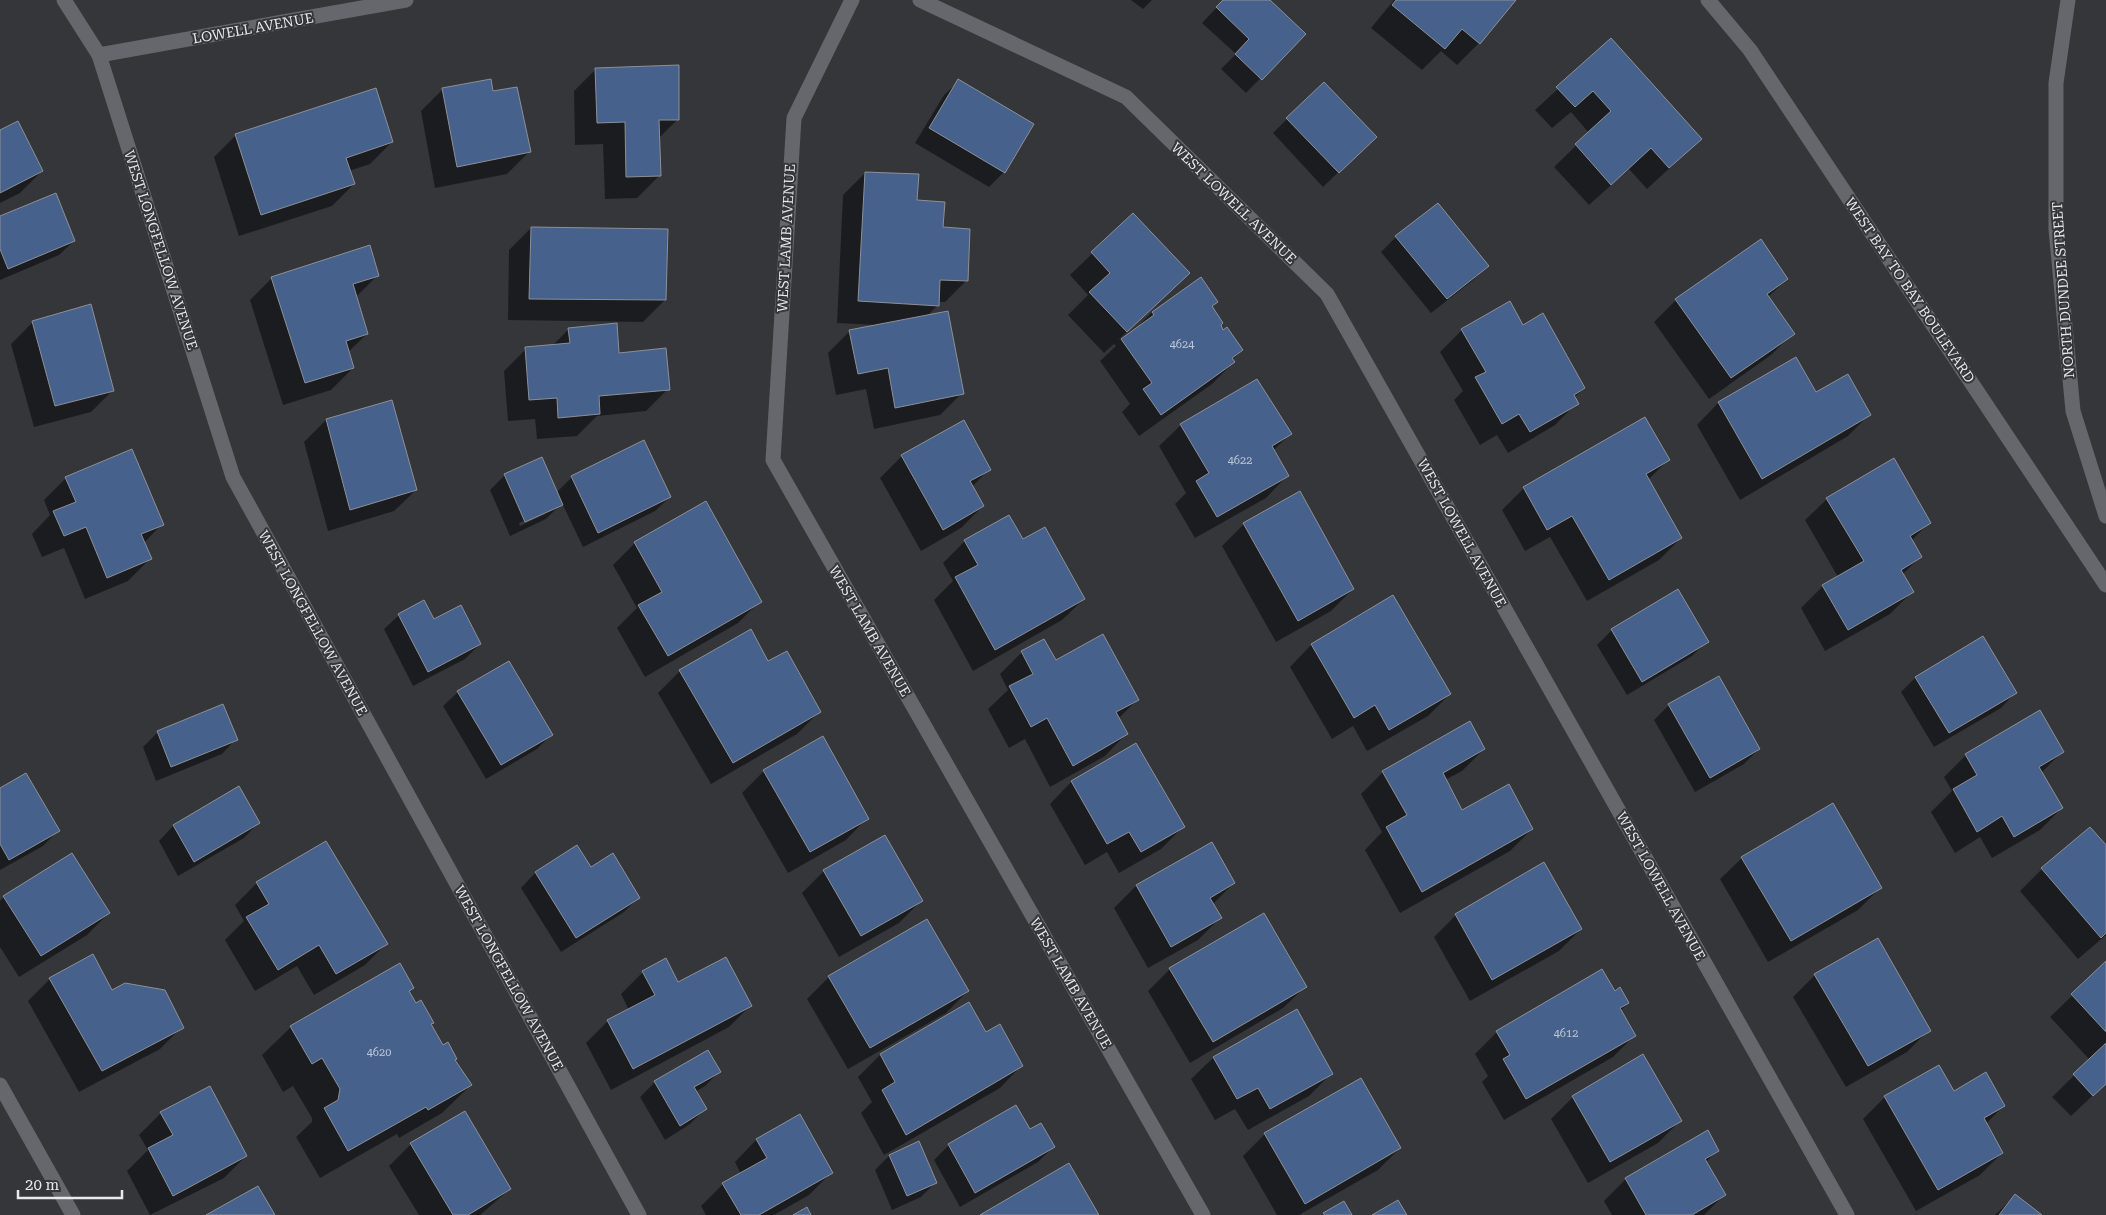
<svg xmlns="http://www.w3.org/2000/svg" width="2106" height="1215" font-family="'Roboto Serif',serif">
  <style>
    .shadow { fill: #0007; fill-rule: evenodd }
    .building { fill: #47618d; stroke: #8d9095 }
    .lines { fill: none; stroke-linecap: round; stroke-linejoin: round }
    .minor { stroke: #65676c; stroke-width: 15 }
    .tertiary { stroke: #65676c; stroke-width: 15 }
    .labels { text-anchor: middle; stroke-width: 4; stroke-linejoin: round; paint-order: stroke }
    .number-label { font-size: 11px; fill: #bfc7d4 }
    .street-label { font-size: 14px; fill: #e7e9ec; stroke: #34363a }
  </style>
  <rect width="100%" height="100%" fill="#34363a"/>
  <g class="shadow">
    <polygon points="1131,0 1152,0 1143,9"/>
    <polygon points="1224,0 1268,0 1304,34 1246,93 1221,69 1236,54 1202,23"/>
    <polygon points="1394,0 1514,0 1479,43 1457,65 1441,51 1422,70 1371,28"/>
    <polygon points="1611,40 1701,139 1647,189 1629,169 1589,205 1554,167 1589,133 1571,112 1552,128 1535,110"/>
    <polygon points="596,69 678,119 658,139 659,176 637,198 605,199 603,144 575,145 574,91"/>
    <polygon points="959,81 1033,125 1004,172 989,187 915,143 944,95"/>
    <polygon points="443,89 492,93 529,152 507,174 435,188 421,111"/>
    <polygon points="1287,119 1360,151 1323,187 1273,133"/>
    <polygon points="0,131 42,171 20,193 0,203"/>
    <polygon points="236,135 392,142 370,164 349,171 354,184 332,206 239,236 214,157"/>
    <polygon points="865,173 916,201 942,229 966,281 945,302 938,302 938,305 927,316 962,393 940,415 874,429 866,389 836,395 828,353 850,331 876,325 837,323 843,195"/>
    <polygon points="1132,215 1166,295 1118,340 1134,331 1152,312 1217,302 1211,308 1223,332 1242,350 1232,360 1234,362 1212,384 1139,436 1122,412 1130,404 1100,361 1116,346 1114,344 1104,353 1068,315 1088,295 1070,275"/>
    <polygon points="0,218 74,241 59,255 0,280"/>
    <polygon points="531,228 665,300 643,322 508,320 509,250"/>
    <polygon points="1396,237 1487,266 1472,281 1431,313 1381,252"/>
    <polygon points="377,276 356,297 367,334 348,352 353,368 331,390 283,405 250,300 272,278"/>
    <polygon points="1787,279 1768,297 1793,333 1771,355 1709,399 1654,322 1676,300"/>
    <polygon points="33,322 113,390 91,412 34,427 11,344"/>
    <polygon points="1523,327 1584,388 1574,398 1577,403 1555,425 1508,453 1497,435 1480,445 1454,400 1463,391 1440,352 1462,330"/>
    <polygon points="569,329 618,354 668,389 646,411 597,416 577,436 537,439 535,419 508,421 504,371 526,349 552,346"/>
    <polygon points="1795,359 1816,394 1870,414 1848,436 1740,500 1697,425 1718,403"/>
    <polygon points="391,401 416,490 394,511 328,531 304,442 326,420"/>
    <polygon points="1645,419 1668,460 1648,480 1681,538 1659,560 1587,601 1550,537 1525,551 1502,510 1524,488"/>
    <polygon points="1181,425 1290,434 1273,451 1287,476 1266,498 1195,538 1175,504 1186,493 1159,446"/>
    <polygon points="902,456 989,469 972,487 983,506 961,528 921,551 880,478"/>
    <path d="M 505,475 L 556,493 L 572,477 L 670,497 L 655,511 L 583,547 L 562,503 L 546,519 L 510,536 L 490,490 ZM 545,511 L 545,514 L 520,526 L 519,523 Z"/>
    <polygon points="66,478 162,524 144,543 150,559 128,581 85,599 64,548 42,557 32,534 50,515 44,500"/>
    <polygon points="1827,499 1929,523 1911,541 1920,557 1902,575 1912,592 1890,614 1825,651 1801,608 1823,586 1838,577 1805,520"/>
    <polygon points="1244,524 1353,589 1331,611 1276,642 1222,546"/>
    <polygon points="965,541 1022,541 1084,599 1062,620 973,671 934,600 953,581 943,563"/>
    <polygon points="635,543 760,601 738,623 645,677 617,628 637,608 613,565"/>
    <polygon points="1678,591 1707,641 1692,656 1627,695 1597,645 1612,630"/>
    <polygon points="1392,597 1450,694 1428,716 1367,751 1353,726 1332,739 1290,667 1311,645"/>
    <polygon points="399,615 434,621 480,644 465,659 413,686 384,629"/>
    <polygon points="1982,638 2015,693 2001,708 1934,747 1901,692 1915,678"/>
    <polygon points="1022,652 1137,700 1118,719 1126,734 1105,756 1050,787 1025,739 1009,748 988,709 1008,690 1000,674"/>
    <polygon points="768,662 819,712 797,734 711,784 658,693 680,671"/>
    <polygon points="458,692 551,735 537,749 486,779 443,706"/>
    <polygon points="1669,705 1759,749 1744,764 1695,792 1654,720"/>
    <polygon points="158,732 236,739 222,754 156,781 143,747"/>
    <polygon points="822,738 867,818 846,840 788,873 742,793 764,771"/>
    <polygon points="1136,745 1183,827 1161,849 1119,873 1107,852 1085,865 1050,804 1071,782"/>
    <polygon points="1484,749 1462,771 1445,780 1462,812 1532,829 1510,851 1400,913 1365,850 1382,832 1361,794 1383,772"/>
    <polygon points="2062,752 2041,773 2062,808 2040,830 1992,858 1980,837 1955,853 1931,812 1952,791 1944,777 1966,755"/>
    <polygon points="239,788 258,823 244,838 178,876 159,841 173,826"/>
    <polygon points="0,789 58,831 43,846 0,870"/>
    <polygon points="1211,844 1234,883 1212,905 1220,918 1198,940 1148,968 1114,908 1136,886"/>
    <polygon points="577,847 591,869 639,897 624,912 561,952 521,888 535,873"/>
    <polygon points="2106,847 2106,935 2078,959 2020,891 2042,869"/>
    <polygon points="1742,858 1880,888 1858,910 1768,962 1720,879"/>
    <polygon points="824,871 921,901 899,923 839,957 802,893"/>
    <polygon points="257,883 387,943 365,965 314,995 297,966 255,991 225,940 244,921 235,905"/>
    <polygon points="4,897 109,913 87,935 19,977 0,947 0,901"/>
    <polygon points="1456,915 1581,929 1559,951 1470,1001 1434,937"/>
    <polygon points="2106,963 2106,1083 2071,1116 2052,1097 2090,1060 2050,1017"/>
    <polygon points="1170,969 1305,987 1283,1008 1190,1063 1148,991"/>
    <polygon points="643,972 751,1005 729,1027 611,1090 586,1043 608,1021 629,1010 621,994"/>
    <polygon points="1815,975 1929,1030 1907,1052 1846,1087 1793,997"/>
    <polygon points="829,977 968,991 946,1013 848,1069 807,999"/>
    <polygon points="50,979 112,992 182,1027 160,1049 79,1092 28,1001"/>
    <polygon points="412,988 408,992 442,1046 471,1085 442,1113 399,1138 397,1134 320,1178 296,1137 312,1122 312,1118 293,1086 283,1092 262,1055 291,1027"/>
    <polygon points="1614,992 1628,1003 1620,1011 1634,1036 1613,1057 1504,1120 1482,1082 1488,1076 1475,1054 1497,1032"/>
    <polygon points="969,1004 985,1034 1021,1066 1000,1088 884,1155 861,1113 872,1102 858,1077 880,1055"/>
    <polygon points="1296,1011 1331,1074 1309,1096 1248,1130 1235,1109 1215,1120 1191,1079 1213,1058"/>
    <polygon points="1938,1067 1953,1093 2003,1106 1986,1124 2002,1153 1980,1175 1916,1211 1863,1119 1885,1097"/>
    <polygon points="720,1071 705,1086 695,1092 705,1109 690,1124 665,1140 640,1097 655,1082"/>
    <polygon points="1573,1097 1680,1121 1658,1143 1588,1183 1551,1119"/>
    <polygon points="161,1113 246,1156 224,1178 150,1215 127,1171 148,1150 139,1135"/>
    <polygon points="799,1116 831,1173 809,1195 774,1215 706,1215 701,1206 723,1184 741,1174 735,1162 756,1140"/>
    <polygon points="1707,1132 1717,1150 1706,1162 1724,1195 1704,1215 1612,1215 1604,1201 1626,1179"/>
    <polygon points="1265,1134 1400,1148 1378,1170 1299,1215 1277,1215 1243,1156"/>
    <polygon points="411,1144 510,1189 480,1215 419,1215 389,1166"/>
    <polygon points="949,1145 1053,1147 1038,1162 960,1207 934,1160"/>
    <polygon points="889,1156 936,1182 921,1197 892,1210 875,1170"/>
    <polygon points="2015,1196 2040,1215 1995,1215"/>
  </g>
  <g class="building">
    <polygon points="1223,0 1270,0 1306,34 1262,80 1235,54 1249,39 1216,7"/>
    <polygon points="1396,0 1516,0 1480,44 1462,29 1445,49 1392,5"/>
    <polygon points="1611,38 1702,139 1669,168 1651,148 1611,185 1575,144 1611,111 1593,91 1575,107 1556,87"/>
    <polygon points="679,65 679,120 659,120 661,176 626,177 625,122 597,123 595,68"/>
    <polygon points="491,79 493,91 517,87 531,152 457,167 442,88"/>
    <polygon points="958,79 1034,124 1005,173 929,128"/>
    <polygon points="1324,82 1377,137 1339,173 1286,118"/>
    <polygon points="376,88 393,142 346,158 355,184 261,215 235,134"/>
    <polygon points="18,121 43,171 0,193 0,130"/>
    <polygon points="865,172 919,174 917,200 945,202 943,227 970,229 968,281 940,280 939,306 858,301"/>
    <polygon points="56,193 75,241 8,269 0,249 0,216"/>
    <polygon points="1438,203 1489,266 1447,299 1395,236"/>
    <polygon points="1133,213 1190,273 1127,332 1089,292 1110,273 1091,252"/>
    <polygon points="531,227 668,229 666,300 529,299"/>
    <polygon points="1761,239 1788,279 1767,294 1795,334 1731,378 1675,299"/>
    <polygon points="370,245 379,276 353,284 368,334 346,341 354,368 305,383 271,277"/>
    <polygon points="1201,277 1218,302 1212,306 1223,323 1221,325 1223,330 1227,327 1243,350 1232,358 1235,362 1161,415 1143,389 1152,383 1121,339 1154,315 1152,312"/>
    <polygon points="1510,301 1523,325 1543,313 1585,388 1574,395 1579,404 1530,432 1519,414 1502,424 1475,377 1486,372 1461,329"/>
    <polygon points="91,304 114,391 55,406 32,321"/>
    <polygon points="948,311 964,394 895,408 888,368 858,374 849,330"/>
    <polygon points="617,323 619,353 666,348 670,390 599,396 600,414 558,418 557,398 529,400 525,347 570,343 568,328"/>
    <polygon points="1796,357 1816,392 1848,374 1871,415 1762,479 1718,402"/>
    <polygon points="1257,379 1292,434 1272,446 1289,476 1217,517 1196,481 1209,473 1180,424"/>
    <polygon points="392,400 417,490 350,510 326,419"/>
    <polygon points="1645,417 1670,460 1646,474 1682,538 1609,580 1572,516 1547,530 1523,487"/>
    <polygon points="964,420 991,470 970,481 984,506 943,530 901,455"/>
    <polygon points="644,440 671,497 598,533 571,476"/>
    <polygon points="132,449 164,525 141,534 152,559 107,578 86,527 64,536 53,511 76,502 65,477"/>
    <polygon points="542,457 563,505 525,522 504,474"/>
    <polygon points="1894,458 1931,523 1910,536 1922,557 1901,570 1914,592 1848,630 1822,585 1864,561 1826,498"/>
    <polygon points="1300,491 1354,589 1298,621 1243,523"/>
    <polygon points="706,501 762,602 668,656 638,605 662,592 634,542"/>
    <polygon points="1009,515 1023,539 1045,527 1085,599 995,650 955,577 978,565 964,540"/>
    <polygon points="1678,589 1709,642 1642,682 1611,629"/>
    <polygon points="1393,595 1451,694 1389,730 1375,705 1354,718 1311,644"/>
    <polygon points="424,600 434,619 461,605 481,644 428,672 398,614"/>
    <polygon points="751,629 768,661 787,651 821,712 733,763 679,670"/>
    <polygon points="1103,634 1139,700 1116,712 1128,734 1073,766 1047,718 1031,727 1009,686 1033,674 1021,651 1044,639 1056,660"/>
    <polygon points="1983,636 2017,693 1949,733 1915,677"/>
    <polygon points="509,661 553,735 501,765 457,691"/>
    <polygon points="1719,676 1760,749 1710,778 1668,704"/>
    <polygon points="223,704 238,740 171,767 157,731"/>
    <polygon points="2040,710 2064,752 2039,767 2063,808 2014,837 2002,816 1977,832 1953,789 1977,775 1965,754"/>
    <polygon points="1470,721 1485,749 1443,773 1462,810 1509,784 1533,829 1422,892 1386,827 1407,815 1382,771"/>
    <polygon points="823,736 869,819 810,852 763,770"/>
    <polygon points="1136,743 1185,827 1141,852 1129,832 1107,844 1071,781"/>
    <polygon points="26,773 60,831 9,860 0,844 0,788"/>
    <polygon points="239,786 260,823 194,862 173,825"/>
    <polygon points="1833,803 1882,888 1791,941 1741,857"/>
    <polygon points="2090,827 2106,845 2106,933 2101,938 2041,868"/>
    <polygon points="885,835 923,901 861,936 823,870"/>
    <polygon points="326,841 388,944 336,974 319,945 278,970 246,917 269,904 256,882"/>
    <polygon points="1212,842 1235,883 1210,898 1222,918 1171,947 1136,885"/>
    <polygon points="577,845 591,867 613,853 640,898 576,938 535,872"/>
    <polygon points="72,853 110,913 41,956 3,896"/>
    <polygon points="1544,862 1582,929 1492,980 1455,914"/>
    <polygon points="1264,913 1307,987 1213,1042 1169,968"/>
    <polygon points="927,919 969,991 870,1048 828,976"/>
    <polygon points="1878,938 1931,1031 1868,1066 1814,974"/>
    <polygon points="93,954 112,990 125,983 165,990 184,1028 102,1071 49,978"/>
    <polygon points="726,957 752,1006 633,1069 607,1020 655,995 642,971 666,958 678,982"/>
    <polygon points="2106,961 2106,1032 2071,994"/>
    <polygon points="400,963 414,988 409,991 416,1003 421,1000 434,1023 431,1024 443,1045 448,1042 457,1059 455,1060 472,1085 428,1110 426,1107 348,1151 324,1108 338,1100 340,1089 322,1058 312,1064 290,1026"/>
    <polygon points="1602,969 1615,991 1620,987 1629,1003 1620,1008 1636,1036 1526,1099 1503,1059 1510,1055 1496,1031"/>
    <polygon points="969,1002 986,1032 1000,1024 1023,1066 906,1135 882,1090 895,1082 880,1054"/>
    <polygon points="1297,1009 1333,1074 1270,1109 1258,1088 1237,1099 1213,1057"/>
    <polygon points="2106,1043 2106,1084 2093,1096 2073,1074"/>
    <polygon points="708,1050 721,1072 694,1087 707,1109 680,1126 654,1081"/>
    <polygon points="1643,1054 1682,1121 1610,1162 1572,1096"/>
    <polygon points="1939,1065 1954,1091 1986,1072 2005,1106 1984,1118 2003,1153 1938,1190 1884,1096"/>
    <polygon points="1361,1078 1401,1148 1305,1204 1264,1133"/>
    <polygon points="210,1086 247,1156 173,1196 148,1148 173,1135 160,1112"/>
    <polygon points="1016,1105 1030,1129 1041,1123 1055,1147 975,1193 948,1144"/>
    <polygon points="465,1111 511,1189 468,1215 453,1215 410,1143"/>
    <polygon points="800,1114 833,1173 759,1215 741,1215 722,1183 767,1158 756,1139"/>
    <polygon points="1708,1130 1719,1151 1705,1159 1726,1195 1692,1215 1646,1215 1625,1178"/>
    <polygon points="919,1141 937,1183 907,1196 889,1155"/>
    <polygon points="1069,1163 1099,1215 980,1215"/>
    <polygon points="258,1186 275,1215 206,1215"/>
    <polygon points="2015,1194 2042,1215 1999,1215"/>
    <polygon points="1398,1200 1407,1215 1372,1215"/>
    <polygon points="1344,1201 1352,1215 1325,1215 1323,1213"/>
    <polygon points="807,1207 811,1215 793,1215"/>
  </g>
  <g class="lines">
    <g class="minor">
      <polyline points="64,0 99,55 233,477 639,1215"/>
      <polyline points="852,0 794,118 773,460 1203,1215"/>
      <polyline points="920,0 1126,97 1327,294 1847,1215"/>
      <polyline points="99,55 406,0"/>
      <polyline points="0,1085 73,1215"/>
    </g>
    <g class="tertiary">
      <polyline points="1708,0 1750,50 2106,585"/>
      <polyline points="2068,0 2056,83 2056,229 2073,411 2106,516"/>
    </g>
  </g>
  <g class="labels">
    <g class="number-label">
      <text x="1182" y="348">4624</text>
      <text x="1240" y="464">4622</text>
      <text x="1566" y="1037">4612</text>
      <text x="379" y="1056">4620</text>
    </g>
    <g class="street-label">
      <text transform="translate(253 28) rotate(-10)" y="5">LOWELL AVENUE</text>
      <text transform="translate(1234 203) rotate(44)" y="5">WEST LOWELL AVENUE</text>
      <text transform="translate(786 238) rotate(-87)" y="5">WEST LAMB AVENUE</text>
      <text transform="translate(161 250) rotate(72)" y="5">WEST LONGFELLOW AVENUE</text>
      <text transform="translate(1910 290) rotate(56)" y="5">WEST BAY TO BAY BOULEVARD</text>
      <text transform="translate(2063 290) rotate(-94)" y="5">NORTH DUNDEE STREET</text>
      <text transform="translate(1462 533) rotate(61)" y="5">WEST LOWELL AVENUE</text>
      <text transform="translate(313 623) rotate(61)" y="5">WEST LONGFELLOW AVENUE</text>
      <text transform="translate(870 631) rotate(60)" y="5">WEST LAMB AVENUE</text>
      <text transform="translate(1661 886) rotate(61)" y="5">WEST LOWELL AVENUE</text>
      <text transform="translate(509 978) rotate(61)" y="5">WEST LONGFELLOW AVENUE</text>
      <text transform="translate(1071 983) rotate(60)" y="5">WEST LAMB AVENUE</text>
    </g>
  </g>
  <path d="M18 1190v8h104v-8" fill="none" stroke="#e7e9ec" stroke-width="2.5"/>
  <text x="25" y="1190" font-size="15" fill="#e7e9ec" stroke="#34363a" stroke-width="4" paint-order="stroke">20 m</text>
</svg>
